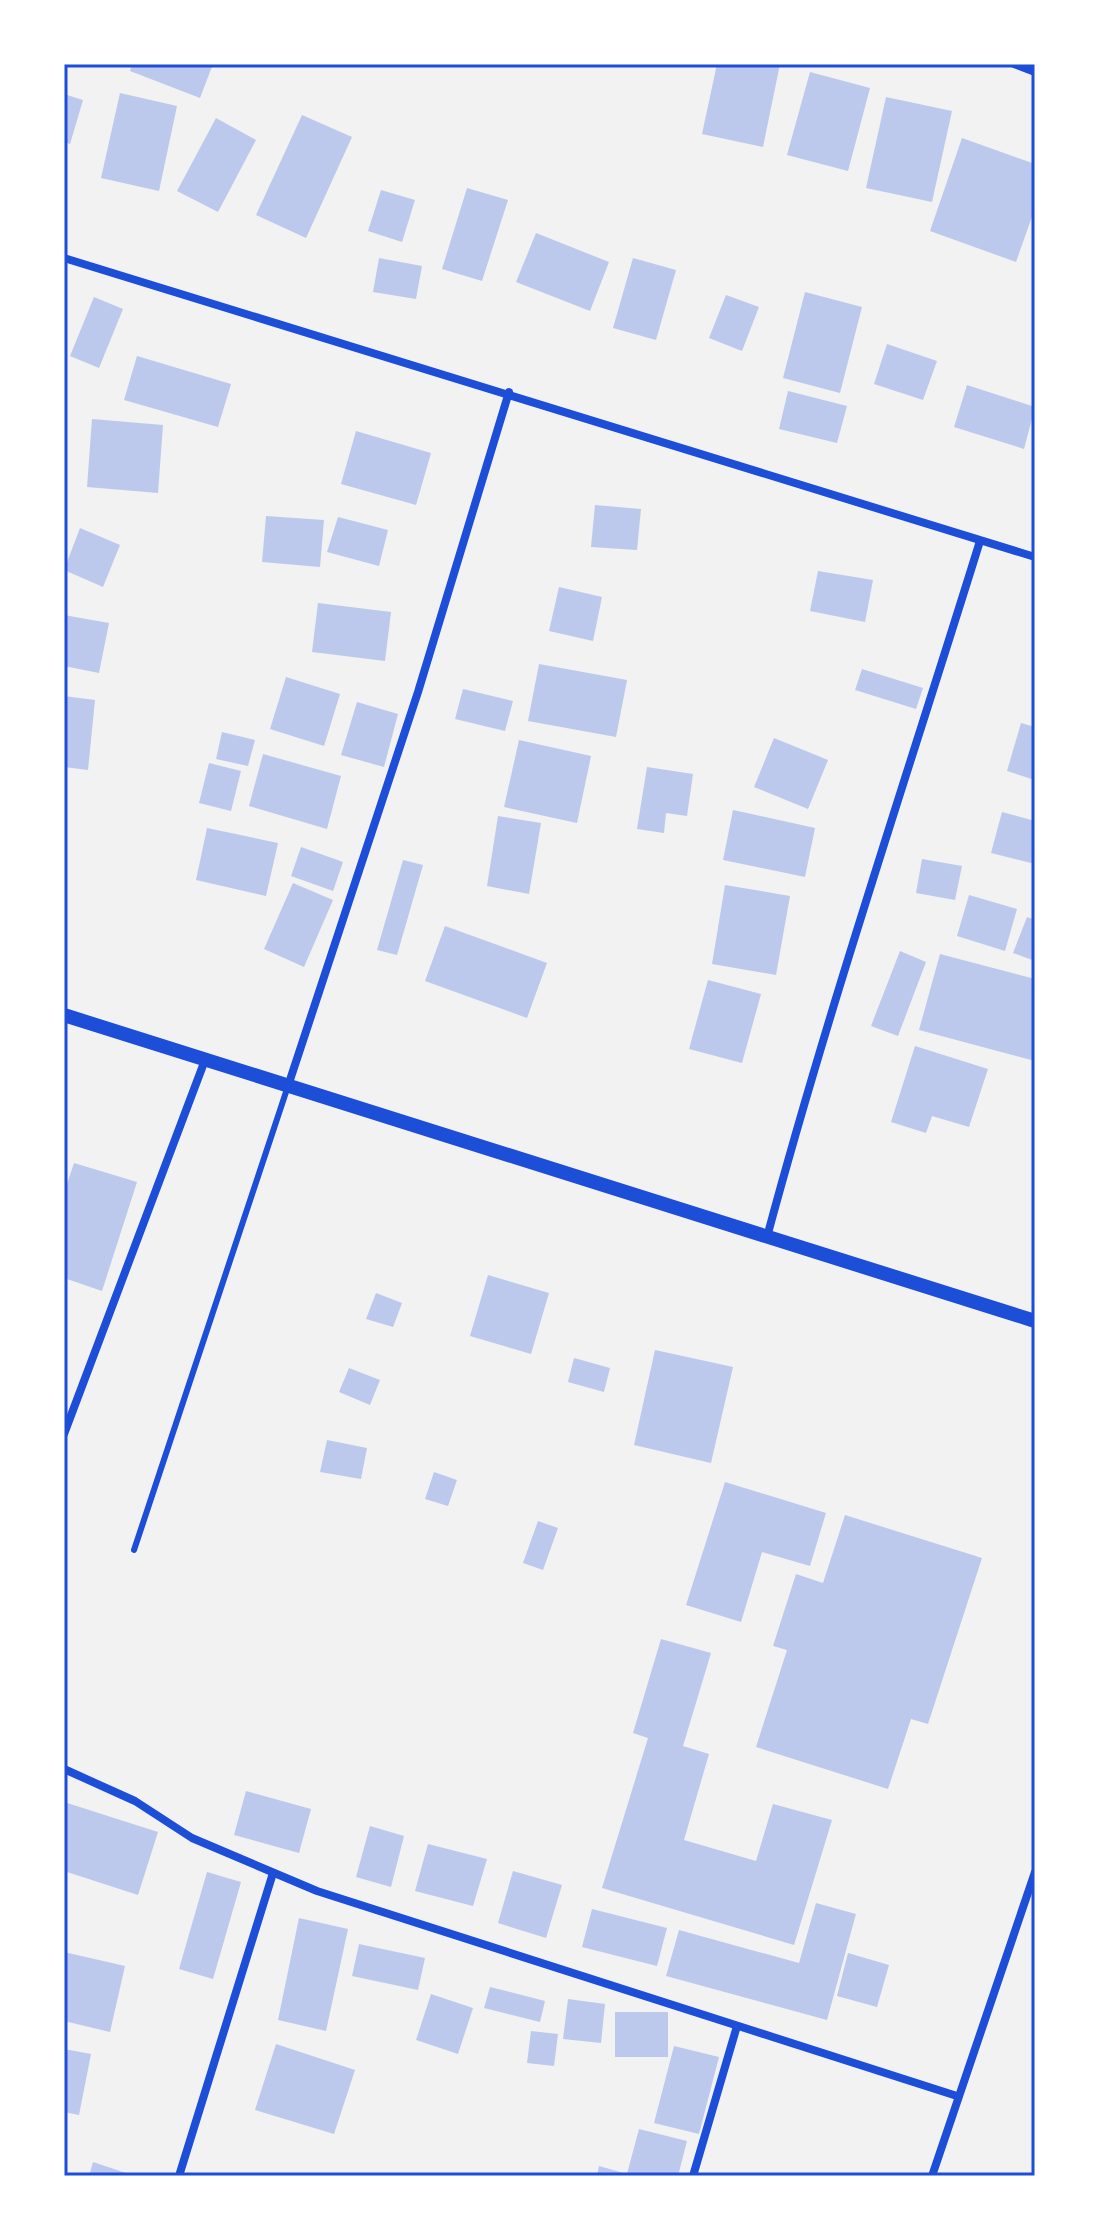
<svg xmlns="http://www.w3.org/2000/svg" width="1099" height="2240" font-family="'Fira Sans Condensed',sans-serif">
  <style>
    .building { fill: #bdc9ec }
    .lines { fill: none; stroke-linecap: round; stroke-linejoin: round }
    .service { stroke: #1d4ed8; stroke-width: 6 }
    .minor { stroke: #1d4ed8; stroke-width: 8 }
    .tertiary { stroke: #1d4ed8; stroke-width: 14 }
    .neatline { fill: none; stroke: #1d4ed8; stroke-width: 3 }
  </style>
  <rect width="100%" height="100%" fill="#f2f2f2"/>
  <g class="building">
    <polygon points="132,64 213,64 200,98 130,71"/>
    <polygon points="717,64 780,64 763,147 702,134"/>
    <polygon points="810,72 870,88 848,171 787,155"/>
    <polygon points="120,93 177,106 159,191 101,178"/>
    <polygon points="64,94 83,100 70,144 64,142"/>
    <polygon points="886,97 952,111 932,202 866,188"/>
    <polygon points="302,115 352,137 306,238 256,215"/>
    <polygon points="216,118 256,140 218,212 177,191"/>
    <polygon points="962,138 1035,164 1035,208 1016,262 930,231"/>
    <polygon points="467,188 508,200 482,281 442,269"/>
    <polygon points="381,190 415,200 402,242 368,231"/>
    <polygon points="536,233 609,262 590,311 516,282"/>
    <polygon points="379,258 422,266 416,299 373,292"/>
    <polygon points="633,258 676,270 656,340 613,328"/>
    <polygon points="805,292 862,307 840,393 783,378"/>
    <polygon points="726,295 759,307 742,351 709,338"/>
    <polygon points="94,297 123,309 99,368 70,356"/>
    <polygon points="887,344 937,361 923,400 874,384"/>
    <polygon points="137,356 231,384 218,427 124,400"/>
    <polygon points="967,385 1035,407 1024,449 954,427"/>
    <polygon points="788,391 847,406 837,443 779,429"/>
    <polygon points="92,419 163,425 158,493 87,487"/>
    <polygon points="356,431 431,453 416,505 341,484"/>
    <polygon points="595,505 641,509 637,550 591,547"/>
    <polygon points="266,516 324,520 320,567 262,562"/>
    <polygon points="338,517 388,530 379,566 327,552"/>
    <polygon points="80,528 120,545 103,587 64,570"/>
    <polygon points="818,571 873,580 865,622 810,611"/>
    <polygon points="559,587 602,597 593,641 549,631"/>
    <polygon points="318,603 391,612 385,661 312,652"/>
    <polygon points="64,615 109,623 99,673 64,666"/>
    <polygon points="539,664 627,680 616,737 528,721"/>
    <polygon points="862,669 923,688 916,709 855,690"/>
    <polygon points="286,677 340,694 324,746 270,729"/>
    <polygon points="463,689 513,701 505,731 455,719"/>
    <polygon points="64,696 95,700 88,770 64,767"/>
    <polygon points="357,702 398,714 384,767 341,755"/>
    <polygon points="1021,723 1035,727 1035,780 1007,771"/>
    <polygon points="222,732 255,740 248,766 216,759"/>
    <polygon points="774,738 828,760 808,809 754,787"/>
    <polygon points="519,740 591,756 577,823 504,807"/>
    <polygon points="263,754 341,776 327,829 249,806"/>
    <polygon points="209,763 241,771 231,811 199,803"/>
    <polygon points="647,767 693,774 687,816 666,813 664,833 637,829"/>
    <polygon points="733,810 815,828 805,877 723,860"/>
    <polygon points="1002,812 1035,821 1035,864 991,853"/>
    <polygon points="498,816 541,823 529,894 487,886"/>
    <polygon points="207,828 278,843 266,896 196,880"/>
    <polygon points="301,847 343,862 333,891 291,876"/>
    <polygon points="922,859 962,866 955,900 916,893"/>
    <polygon points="403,860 423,865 397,955 377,950"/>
    <polygon points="293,883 333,900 304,967 264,949"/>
    <polygon points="725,885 790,896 776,975 712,964"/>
    <polygon points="969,895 1017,909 1005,951 957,936"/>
    <polygon points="1027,917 1035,920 1035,961 1013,953"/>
    <polygon points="445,926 547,963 527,1018 425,981"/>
    <polygon points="900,951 926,962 898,1036 871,1026"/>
    <polygon points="940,954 1035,979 1035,1061 919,1030"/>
    <polygon points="708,980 761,994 742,1063 689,1049"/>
    <polygon points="915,1046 988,1069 969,1127 932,1116 926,1133 891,1122"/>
    <polygon points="74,1163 137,1182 102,1291 64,1278 64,1193"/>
    <polygon points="488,1275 549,1293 531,1354 470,1336"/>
    <polygon points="376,1293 402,1303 393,1327 366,1319"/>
    <polygon points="655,1350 733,1367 711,1463 634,1445"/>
    <polygon points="574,1358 610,1368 604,1392 568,1382"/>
    <polygon points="349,1368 380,1380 370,1405 339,1392"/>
    <polygon points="327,1440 367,1448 361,1479 320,1472"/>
    <polygon points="434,1472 457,1480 448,1506 425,1499"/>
    <polygon points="725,1482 826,1513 810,1566 762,1552 741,1622 686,1605"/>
    <polygon points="845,1515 982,1558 928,1724 911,1719 888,1789 756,1747 787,1650 773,1646 796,1574 823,1583"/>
    <polygon points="538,1521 558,1528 543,1570 523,1563"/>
    <polygon points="661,1639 711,1653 683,1746 709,1754 684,1840 756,1861 773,1804 832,1820 794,1945 602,1888 648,1738 633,1733"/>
    <polygon points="246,1791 311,1809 299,1853 234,1835"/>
    <polygon points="64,1802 158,1832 138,1895 64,1871"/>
    <polygon points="370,1826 404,1836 391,1887 356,1877"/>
    <polygon points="428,1844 487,1859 473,1906 415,1891"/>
    <polygon points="513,1871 562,1885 546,1938 498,1923"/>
    <polygon points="207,1872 241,1882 213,1979 179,1969"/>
    <polygon points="816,1903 856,1914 827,2020 666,1976 679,1930 799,1963"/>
    <polygon points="592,1909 667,1928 657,1966 582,1947"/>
    <polygon points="299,1918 348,1929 326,2031 278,2020"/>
    <polygon points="359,1944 425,1958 418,1990 352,1976"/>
    <polygon points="64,1952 125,1966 110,2032 64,2021"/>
    <polygon points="848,1953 889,1965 877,2007 837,1996"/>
    <polygon points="490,1987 545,2001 540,2022 484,2008"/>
    <polygon points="431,1994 473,2008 458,2054 416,2040"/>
    <polygon points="568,1999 605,2004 601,2043 563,2039"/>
    <rect x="615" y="2012" width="53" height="45"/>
    <polygon points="531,2031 558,2034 554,2066 527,2063"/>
    <polygon points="276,2044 355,2070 334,2134 255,2110"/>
    <polygon points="674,2046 719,2057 699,2134 654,2123"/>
    <polygon points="64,2049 91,2054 79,2115 64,2112"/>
    <polygon points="639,2129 687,2141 678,2176 597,2176 599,2166 627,2174"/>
    <polygon points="93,2162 126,2173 125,2176 89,2176"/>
  </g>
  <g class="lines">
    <polyline class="service" points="134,1550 288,1086"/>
    <g class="minor">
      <polyline points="1014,64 1035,72"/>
      <polyline points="64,258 1035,557"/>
      <polyline points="288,1086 418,692 509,392"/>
      <path d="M 767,1237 C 830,1003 908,773 980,541"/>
      <polyline points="64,1434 205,1060"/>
      <polyline points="64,1769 135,1801 192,1838 317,1891 957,2096"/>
      <polyline points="179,2176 273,1873"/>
      <polyline points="693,2176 737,2026"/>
      <polyline points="932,2176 1035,1872"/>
    </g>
    <polyline class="tertiary" points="64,1015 1035,1321"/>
  </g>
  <rect width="1099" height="2240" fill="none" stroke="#ffffff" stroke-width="132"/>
  <rect x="66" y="66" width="967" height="2108" class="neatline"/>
</svg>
